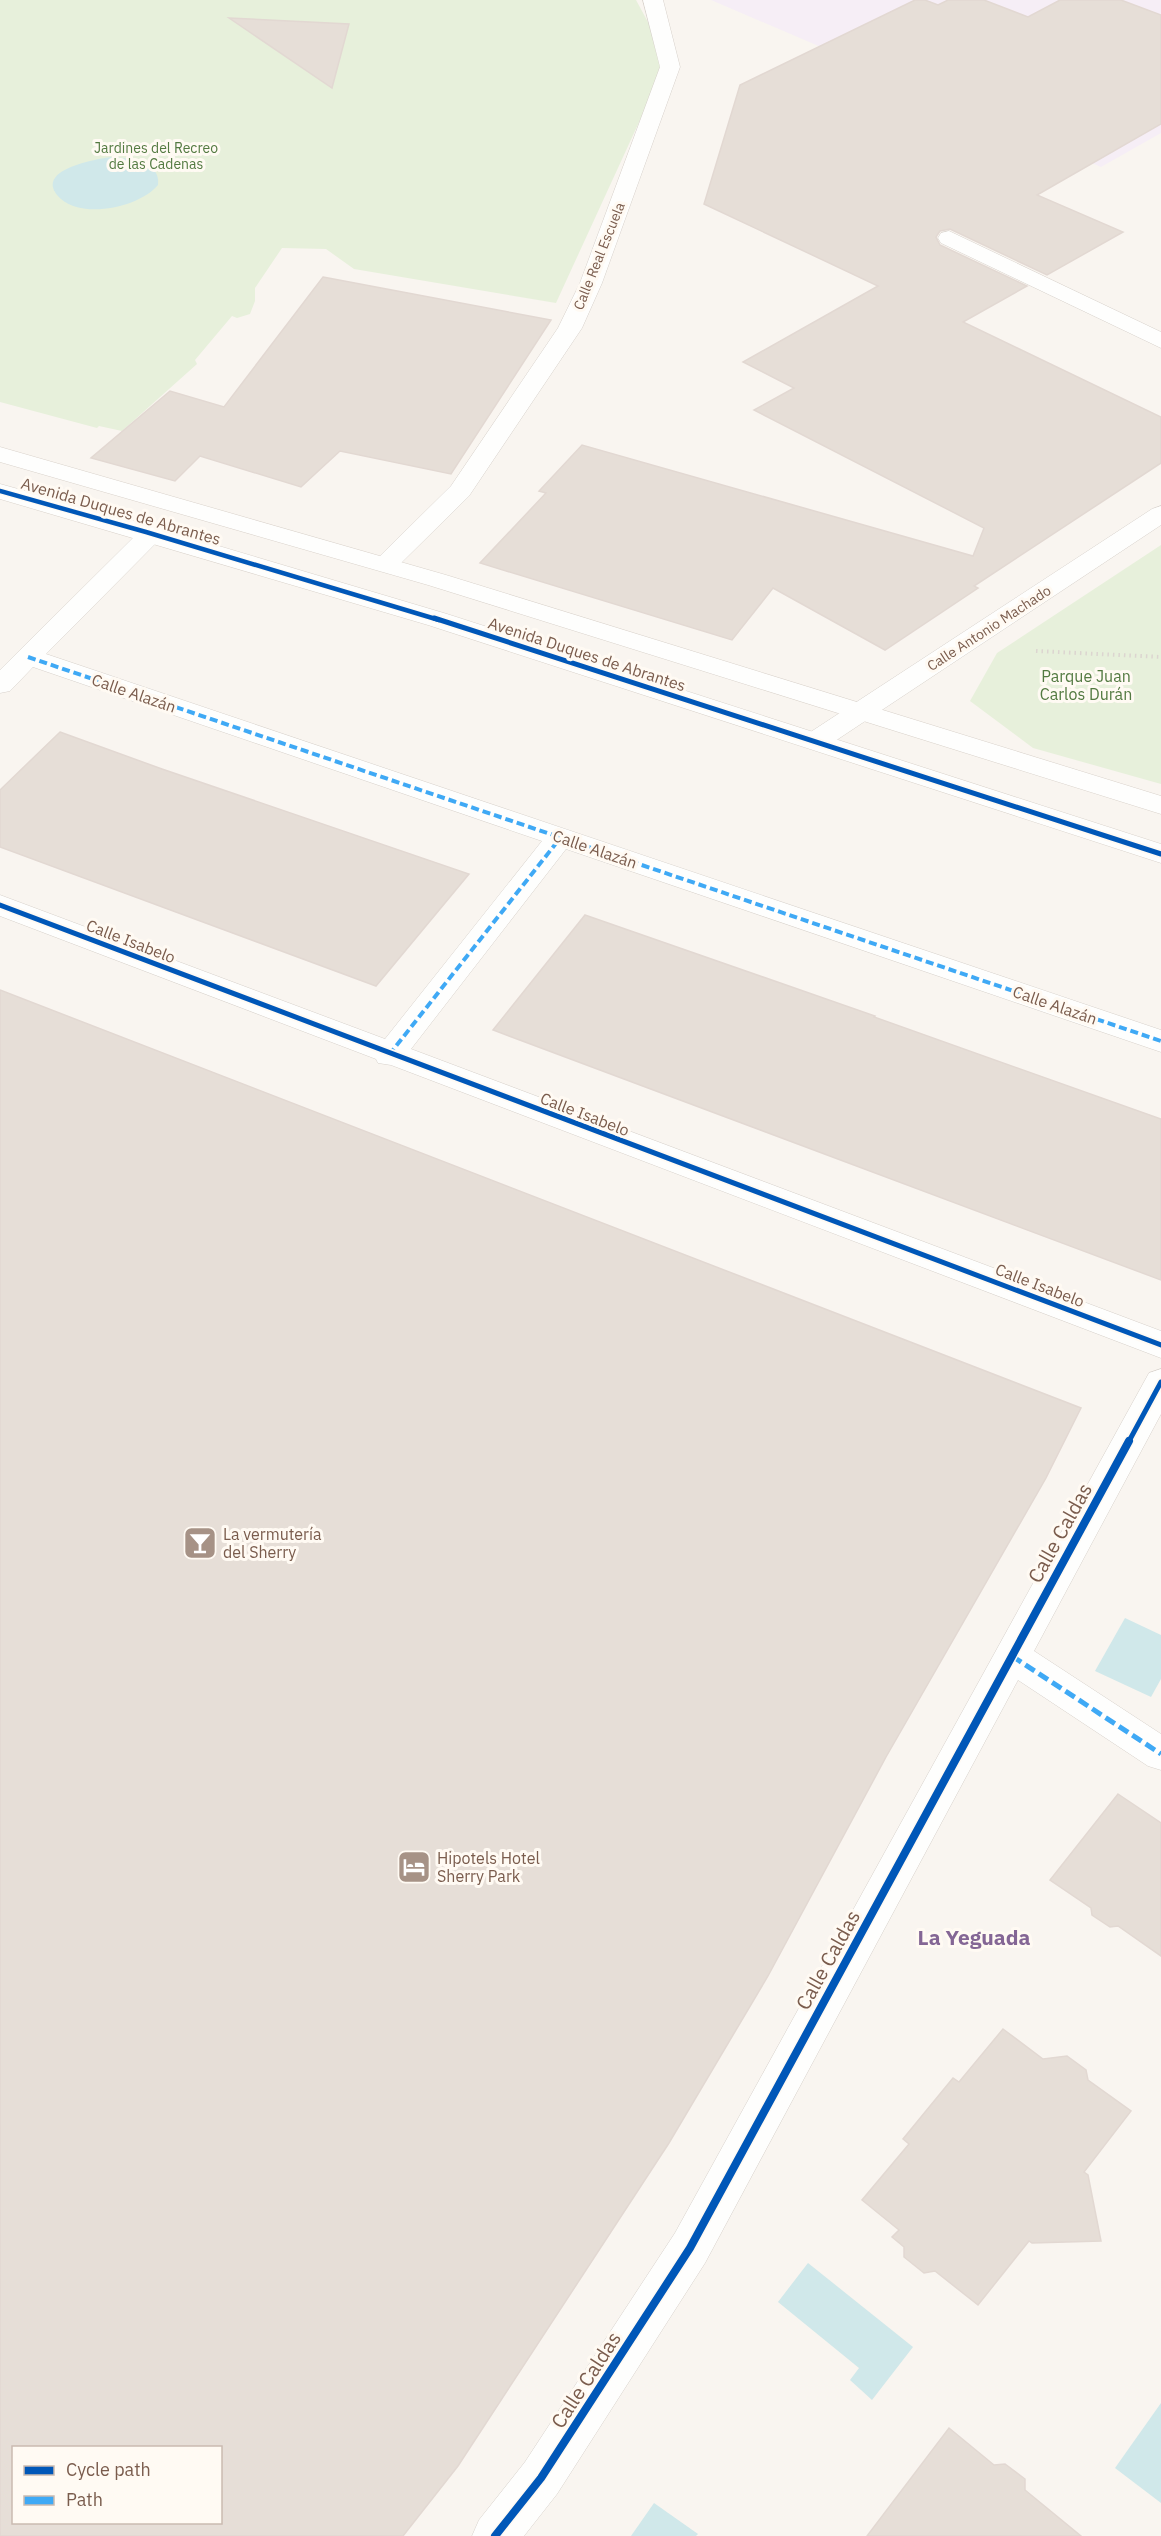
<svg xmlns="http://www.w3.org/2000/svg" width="1161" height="2536" font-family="'IBM Plex Sans',sans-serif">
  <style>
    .education { fill: #f6eef6 }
    .green { fill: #e7f0db }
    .water { fill: #d0e8ea }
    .building { fill: #e6ded7; stroke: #e2d8d2; stroke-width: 1.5; fill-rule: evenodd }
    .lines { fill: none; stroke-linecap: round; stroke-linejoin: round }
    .street-casing { stroke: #d7d1cb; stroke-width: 1 }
    .secondary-casing { stroke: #d9d2cb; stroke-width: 1 }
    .path { stroke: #dcd5d0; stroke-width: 4; stroke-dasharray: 1.5 4; stroke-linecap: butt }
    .street { fill: #fefefd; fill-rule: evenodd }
    .secondary { fill: #fefefd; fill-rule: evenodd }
    .quiet-far1 { stroke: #3fa9f5; stroke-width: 4; stroke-dasharray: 8 4; stroke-linecap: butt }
    .quiet { stroke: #3fa9f5; stroke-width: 5; stroke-dasharray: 11 5; stroke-linecap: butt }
    .cycleway-far2-casing { stroke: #fffaf3; stroke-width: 7 }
    .cycleway-far1-casing { stroke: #fffaf3; stroke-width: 9 }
    .cycleway-casing { stroke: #fffaf3; stroke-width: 11 }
    .cycleway-far2 { stroke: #0057b8; stroke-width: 4.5 }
    .cycleway-far1 { stroke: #0057b8; stroke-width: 5 }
    .cycleway { stroke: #0057b8; stroke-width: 8 }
    .labels { text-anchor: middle; stroke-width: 6; stroke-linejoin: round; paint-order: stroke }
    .far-park-label { font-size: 14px; fill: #537a41; stroke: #fffaf3 }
    .far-street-label { font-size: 14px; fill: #7a5c4d; stroke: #fffaf3 }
    .street-label { font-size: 16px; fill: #7a5c4d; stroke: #fffaf3 }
    .park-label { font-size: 16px; fill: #537a41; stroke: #fffaf3 }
    .poi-label { font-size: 16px; fill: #7a5c4d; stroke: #fffaf3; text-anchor: start }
    .near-street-label { font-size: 20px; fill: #7a5c4d; stroke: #fffaf3 }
    .near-neighbourhood-label { font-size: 21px; font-weight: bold; fill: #846695; stroke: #fffaf3 }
  </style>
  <rect width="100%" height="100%" fill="#f9f5f0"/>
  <polygon class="education" points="711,0 1161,0 1161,133 1101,167"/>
  <g class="green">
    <polygon points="0,0 636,0 668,59 556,303 354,269 326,249 282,248 255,288 255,301 250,314 237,318 232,316 195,360 197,364 122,431 99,426 97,428 0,402"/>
    <polygon points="1161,545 1161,784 1033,748 970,701 997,653"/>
  </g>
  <g class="water">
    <path d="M 111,157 C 129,158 161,161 158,185 C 139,208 78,221 57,195 C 36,169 97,159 111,157 Z"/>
    <polygon points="1125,1618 1161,1635 1161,1679 1151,1697 1095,1671"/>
    <polygon points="808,2263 913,2347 872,2400 850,2380 859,2368 778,2302"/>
    <polygon points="1161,2403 1161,2503 1115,2468"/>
    <polygon points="654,2503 698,2534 696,2536 631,2536"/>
  </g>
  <g class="building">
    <polygon points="915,0 925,0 938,5 948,0 984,0 1028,17 1060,0 1121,0 1161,15 1161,124 1037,195 1123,232 1047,275 950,229 940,231 936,237 940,245 1027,286 963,322 1161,417 1161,463 974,586 978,588 885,650 773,588 732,640 480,563 546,493 539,491 582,445 973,556 984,528 754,410 794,388 743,362 878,286 704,204 740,85"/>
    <polygon points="229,18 349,24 332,88"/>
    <polygon points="323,277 551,320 451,474 340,451 301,487 200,456 175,481 91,458 170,391 224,407"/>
    <polygon points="60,732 162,769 469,874 376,986 0,847 0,790"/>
    <polygon points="585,915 875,1016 874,1017 1161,1119 1161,1280 493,1030"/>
    <path d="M 0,990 L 1081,1408 L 1046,1478 L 886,1757 L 768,1976 L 669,2143 L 458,2466 L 403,2536 L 0,2536 ZM 14,2448 L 220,2448 L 220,2523 L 14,2523 Z"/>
    <polygon points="1118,1794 1161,1823 1161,1956 1118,1926 1110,1927 1092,1915 1091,1908 1050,1880"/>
    <polygon points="1003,2029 1043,2059 1067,2056 1086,2070 1088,2080 1131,2111 1084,2172 1088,2175 1101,2241 1032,2243 1029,2241 978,2305 935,2271 924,2273 904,2257 904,2247 892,2237 899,2230 862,2200 909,2144 903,2139 953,2078 959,2082"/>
    <polygon points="949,2428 994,2465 1005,2464 1025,2479 1025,2490 1081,2536 867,2536"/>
  </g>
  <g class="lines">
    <defs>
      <g id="street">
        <polygon points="643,0 663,0 680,67 602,283 582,328 469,496 395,569 386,572 377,569 373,564 377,559 451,486 558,328 580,283 660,67"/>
        <polygon points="949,231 1161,332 1161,348 941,243 938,238 941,233"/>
        <polygon points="1161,506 1161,525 826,747 816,750 806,747 802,741 806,735 1152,509"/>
        <polygon points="152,525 161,528 165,533 161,538 46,654 1161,1030 1161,1052 566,849 411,1049 1161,1331 1161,1358 391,1065 378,1063 376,1059 0,916 0,895 385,1039 542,841 33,667 10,691 0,693 0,670 143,528"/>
        <polygon points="1161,1369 1161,1414 1034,1651 1161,1734 1161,1770 1148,1766 1018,1680 705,2263 557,2494 524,2536 472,2536 479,2520 525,2462 675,2233 1149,1373"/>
      </g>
      <g id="secondary">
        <polygon points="0,447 446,575 1161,796 1161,814 428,585 0,462"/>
        <polygon points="0,484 155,527 447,614 1161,844 1161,863 428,625 0,499"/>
      </g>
    </defs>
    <use href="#street" class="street-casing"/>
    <use href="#secondary" class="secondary-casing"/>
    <polyline class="path" points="1036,651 1161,657"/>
    <use href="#street" class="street"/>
    <use href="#secondary" class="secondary"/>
    <g class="quiet-far1">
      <polyline points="28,657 1161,1041"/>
      <polyline points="389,1055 561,837"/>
    </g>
    <polyline class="quiet" points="1012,1656 1161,1754"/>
    <defs>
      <polyline id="cycleway-far2" points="0,491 146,532 439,620"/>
      <g id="cycleway-far1">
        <polyline points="434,618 1161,854"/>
        <polyline points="0,905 1161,1345"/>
        <polyline points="1128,1443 1161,1382"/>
      </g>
      <polyline id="cycleway" points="495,2536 541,2478 690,2248 1129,1441"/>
    </defs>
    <use href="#cycleway-far2" class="cycleway-far2-casing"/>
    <use href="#cycleway-far1" class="cycleway-far1-casing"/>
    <use href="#cycleway" class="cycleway-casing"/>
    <use href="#cycleway-far2" class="cycleway-far2"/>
    <use href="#cycleway-far1" class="cycleway-far1"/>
    <use href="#cycleway" class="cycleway"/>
  </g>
  <defs>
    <symbol id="bar-square" viewBox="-11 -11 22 22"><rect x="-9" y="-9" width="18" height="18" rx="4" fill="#a69286" stroke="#fffaf3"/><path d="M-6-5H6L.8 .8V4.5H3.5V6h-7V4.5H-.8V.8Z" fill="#fff"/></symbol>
    <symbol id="hotel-square" viewBox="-11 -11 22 22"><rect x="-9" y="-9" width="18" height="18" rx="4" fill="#a69286" stroke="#fffaf3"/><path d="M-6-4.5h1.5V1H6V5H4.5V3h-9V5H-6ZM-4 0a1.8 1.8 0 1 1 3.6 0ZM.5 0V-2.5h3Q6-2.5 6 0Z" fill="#fff"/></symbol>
  </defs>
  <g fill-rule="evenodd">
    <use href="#bar-square" x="181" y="1524" width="38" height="38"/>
    <use href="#hotel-square" x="395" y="1848" width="38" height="38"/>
  </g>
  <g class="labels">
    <g class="far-park-label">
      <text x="156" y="153">Jardines del Recreo<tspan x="156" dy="16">de las Cadenas</tspan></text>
    </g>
    <g class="far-street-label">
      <text transform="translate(599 256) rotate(-68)" y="5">Calle Real Escuela</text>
      <text transform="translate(989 628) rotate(-33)" y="5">Calle Antonio Machado</text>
    </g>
    <g class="street-label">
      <text transform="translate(121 511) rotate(16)" y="6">Avenida Duques de Abrantes</text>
      <text transform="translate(587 654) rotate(18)" y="6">Avenida Duques de Abrantes</text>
      <text transform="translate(134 693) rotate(19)" y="6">Calle Alazán</text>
      <text transform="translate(595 849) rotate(19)" y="6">Calle Alazán</text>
      <text transform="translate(131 941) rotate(21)" y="6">Calle Isabelo</text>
      <text transform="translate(1055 1005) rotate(19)" y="6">Calle Alazán</text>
      <text transform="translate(585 1114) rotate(21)" y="6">Calle Isabelo</text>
      <text transform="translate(1040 1285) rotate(21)" y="6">Calle Isabelo</text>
    </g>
    <g class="park-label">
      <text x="1086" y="682">Parque Juan<tspan x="1086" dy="18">Carlos Durán</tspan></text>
    </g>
    <g class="poi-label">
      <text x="223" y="1540">La vermutería<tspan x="223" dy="18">del Sherry</tspan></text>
      <text x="437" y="1864">Hipotels Hotel<tspan x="437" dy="18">Sherry Park</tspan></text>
    </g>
    <g class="near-street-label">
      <text transform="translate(1060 1533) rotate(-61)" y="7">Calle Caldas</text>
      <text transform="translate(828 1960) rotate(-61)" y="7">Calle Caldas</text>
      <text transform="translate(586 2380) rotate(-57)" y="7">Calle Caldas</text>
    </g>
    <g class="near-neighbourhood-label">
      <text x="974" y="1945">La Yeguada</text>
    </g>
  </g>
  <rect x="12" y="2446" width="210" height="78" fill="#fffaf3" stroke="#cabbb1" stroke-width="1.5"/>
  <rect x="24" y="2466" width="30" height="9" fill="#0057b8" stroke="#cabbb1" stroke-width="1.5"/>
  <text x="66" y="2476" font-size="18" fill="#7a5c4d">Cycle path</text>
  <rect x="24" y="2496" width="30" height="9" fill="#3fa9f5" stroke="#cabbb1" stroke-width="1.5"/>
  <text x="66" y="2506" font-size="18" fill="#7a5c4d">Path</text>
</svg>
